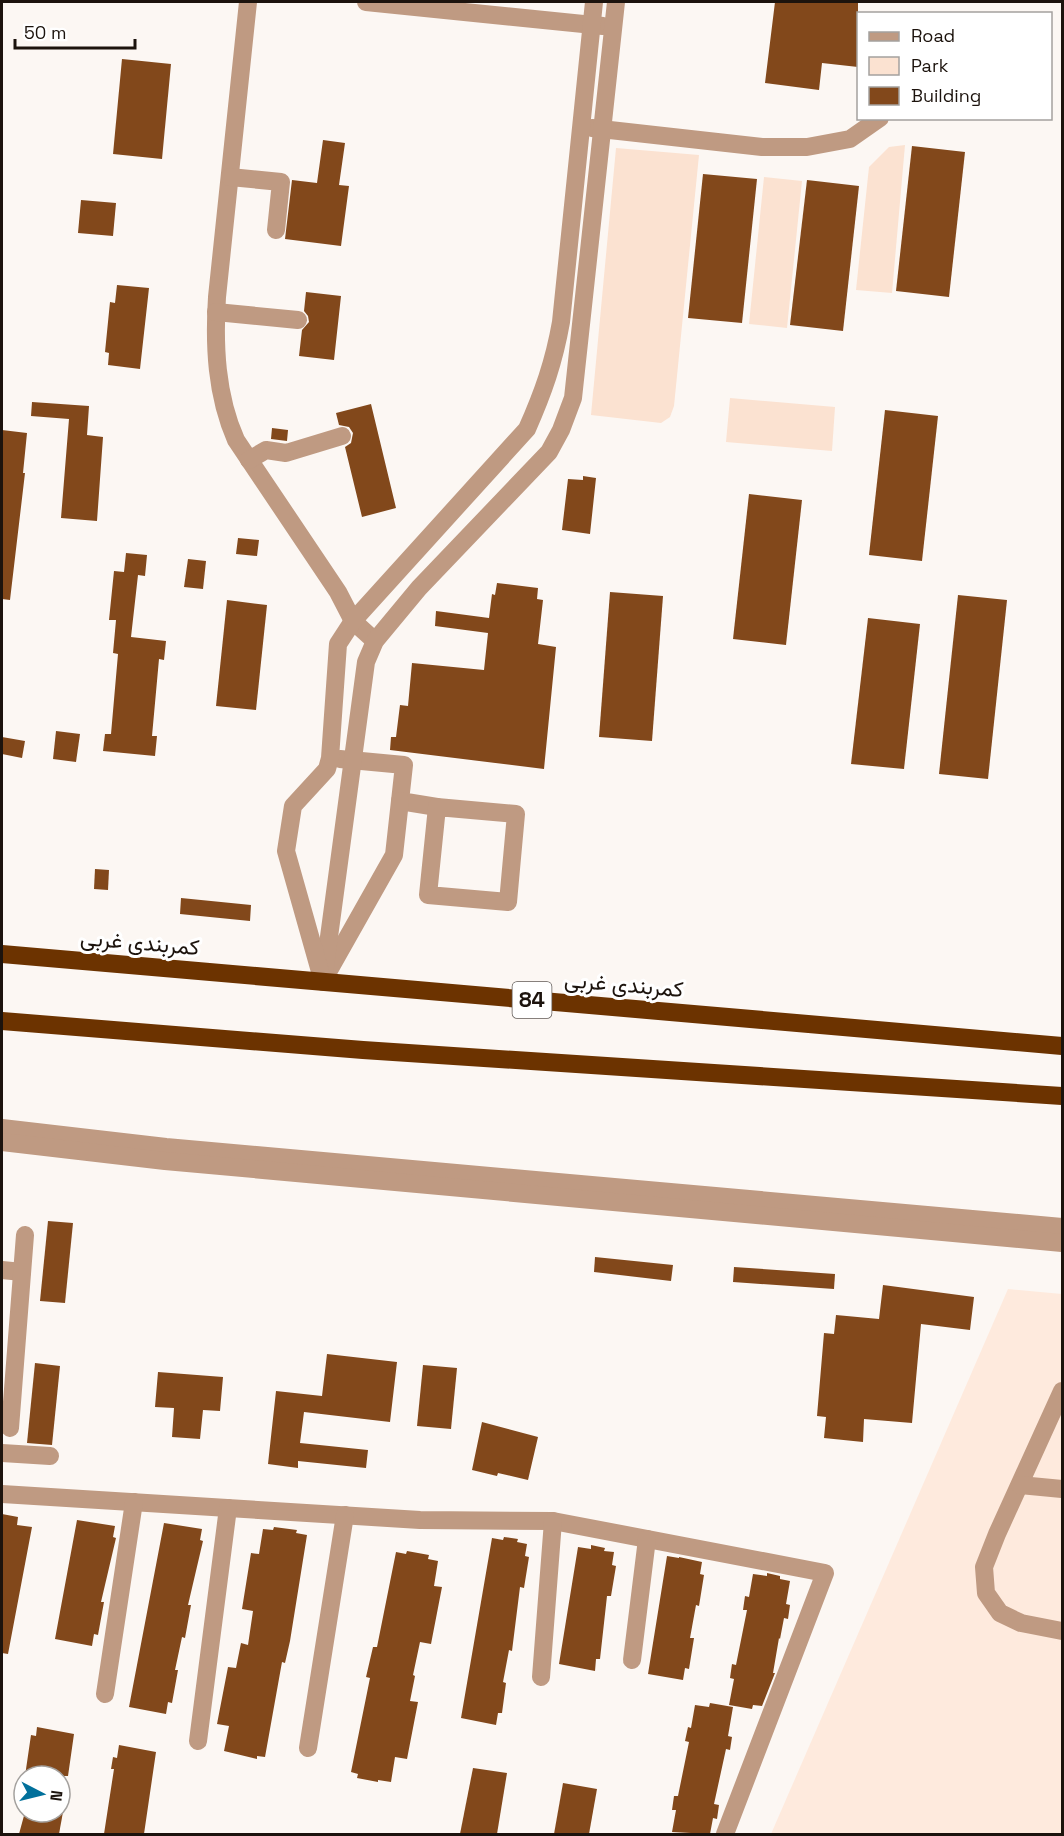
<svg xmlns="http://www.w3.org/2000/svg" width="1064" height="1836" font-family="'Space Grotesk',Vazirmatn,sans-serif">
  <style>
    .built { fill: #feeadd }
    .green { fill: #fbe2d1 }
    .building { fill: #82481b }
    .lines { fill: none; stroke-linecap: round; stroke-linejoin: round }
    .minor { stroke: #bf9a82; stroke-width: 18 }
    .highway { stroke: #6c3300; stroke-width: 18 }
    .labels { text-anchor: middle; stroke-width: 6; stroke-linejoin: round; paint-order: stroke }
    .shield { fill: #fff; stroke: #605a56; stroke-width: 1.5 }
    .shield-label { font-size: 21px; font-weight: bold; fill: #1c130d }
    .street-label { font-size: 22px; fill: #1c130d; stroke: #fff }
  </style>
  <rect width="100%" height="100%" fill="#fcf7f3"/>
  <polygon class="built" points="1008,1289 1062,1294 1062,1834 771,1834"/>
  <g class="green">
    <polygon points="905,145 892,293 856,290 869,167 889,147"/>
    <polygon points="616,148 699,155 674,406 670,417 661,423 591,415"/>
    <polygon points="764,177 802,181 787,328 749,324"/>
    <polygon points="730,398 835,407 832,451 726,442"/>
  </g>
  <g class="building">
    <polygon points="775,2 858,2 858,67 822,63 819,90 765,83"/>
    <polygon points="122,59 171,64 162,159 113,154"/>
    <polygon points="323,140 345,143 339,185 349,186 341,246 285,239 292,180 317,183"/>
    <polygon points="912,146 965,152 949,297 896,291"/>
    <polygon points="703,174 757,179 742,323 688,318"/>
    <polygon points="807,180 859,186 843,331 790,325"/>
    <polygon points="81,200 116,203 113,236 78,233"/>
    <polygon points="117,285 149,288 140,369 108,365 109,353 105,352 110,302 115,303"/>
    <polygon points="306,292 341,296 334,360 299,356 302,330 309,322 308,316 304,311"/>
    <polygon points="32,402 89,406 87,435 103,437 97,521 61,518 69,419 31,416"/>
    <polygon points="371,404 396,508 362,517 345,447 351,443 353,433 349,427 339,425 336,413"/>
    <polygon points="885,410 938,416 922,561 869,555"/>
    <polygon points="272,428 288,430 287,441 271,439"/>
    <polygon points="2,430 27,433 23,473 25,473 10,600 2,599"/>
    <polygon points="583,476 596,478 590,534 562,530 568,479 583,480"/>
    <polygon points="749,494 802,500 786,645 733,639"/>
    <polygon points="238,538 259,540 257,556 236,554"/>
    <polygon points="126,553 147,555 145,576 138,575 131,637 166,641 164,660 159,659 152,736 157,736 155,756 103,751 105,734 111,734 118,654 113,653 116,620 109,620 114,571 124,572"/>
    <polygon points="188,559 206,561 203,589 184,587"/>
    <polygon points="497,583 538,588 537,599 543,600 538,644 556,647 544,769 390,750 391,737 396,737 400,705 408,706 412,663 484,670 488,633 435,626 436,611 489,618 492,594 495,595"/>
    <polygon points="610,592 663,596 652,741 599,737"/>
    <polygon points="958,595 1007,600 988,779 939,774"/>
    <polygon points="227,600 267,605 256,710 216,706"/>
    <polygon points="868,618 920,624 904,769 851,764"/>
    <polygon points="56,731 80,734 76,762 53,759"/>
    <polygon points="2,737 25,741 22,758 2,754"/>
    <polygon points="95,869 109,870 108,890 94,889"/>
    <polygon points="181,898 251,905 250,921 180,914"/>
    <polygon points="48,1221 73,1223 65,1303 40,1301"/>
    <polygon points="595,1257 673,1265 671,1281 594,1272"/>
    <polygon points="734,1267 835,1274 834,1289 733,1282"/>
    <polygon points="883,1285 974,1297 970,1330 921,1324 912,1423 864,1419 863,1442 824,1438 826,1417 817,1416 824,1333 834,1334 836,1315 879,1319"/>
    <polygon points="327,1354 397,1362 390,1422 304,1412 300,1443 368,1450 366,1468 298,1461 298,1468 268,1464 276,1391 322,1396"/>
    <polygon points="35,1363 60,1366 52,1445 27,1443"/>
    <polygon points="423,1365 457,1368 451,1429 417,1426"/>
    <polygon points="158,1372 223,1377 220,1411 203,1410 200,1439 172,1437 174,1408 155,1407"/>
    <polygon points="482,1422 538,1437 528,1480 498,1473 497,1476 472,1470"/>
    <polygon points="2,1514 18,1517 17,1525 32,1527 8,1654 2,1653"/>
    <polygon points="77,1520 115,1526 113,1537 116,1538 101,1602 104,1602 98,1635 94,1634 92,1646 55,1639"/>
    <polygon points="164,1523 202,1529 200,1540 203,1541 188,1605 191,1605 185,1638 182,1637 175,1670 178,1670 172,1703 168,1702 166,1714 129,1707"/>
    <polygon points="274,1527 297,1530 296,1533 307,1535 290,1641 285,1663 282,1662 265,1757 257,1756 257,1759 224,1751 229,1726 217,1724 228,1667 236,1668 241,1643 248,1645 253,1611 242,1609 251,1553 259,1554 263,1529 273,1530"/>
    <polygon points="504,1537 518,1539 517,1542 527,1544 525,1556 529,1557 524,1588 520,1587 512,1651 509,1650 503,1682 506,1683 502,1713 498,1713 496,1725 461,1718 492,1538 503,1540"/>
    <polygon points="591,1545 605,1548 604,1551 614,1552 612,1565 616,1566 611,1596 607,1596 600,1659 596,1659 595,1671 559,1664 578,1547 591,1549"/>
    <polygon points="407,1551 429,1555 428,1559 438,1561 434,1586 442,1587 431,1644 420,1642 413,1675 415,1676 410,1701 418,1702 407,1759 395,1757 391,1782 378,1780 378,1782 357,1778 358,1774 351,1772 370,1678 366,1677 373,1647 377,1647 396,1552 406,1554"/>
    <polygon points="667,1556 679,1558 679,1557 702,1562 700,1574 704,1575 699,1606 696,1605 690,1638 694,1638 689,1669 685,1668 683,1680 648,1674"/>
    <polygon points="767,1573 780,1576 780,1579 790,1581 786,1604 790,1605 788,1619 784,1618 780,1639 779,1638 773,1673 775,1673 762,1706 753,1705 752,1709 729,1705 734,1679 730,1678 732,1664 736,1665 747,1610 743,1610 745,1596 749,1597 753,1574 767,1576"/>
    <polygon points="710,1703 733,1707 728,1736 732,1737 730,1750 726,1749 714,1804 719,1805 717,1819 713,1818 710,1834 672,1832 676,1810 672,1810 674,1796 678,1796 689,1742 685,1741 688,1727 691,1728 695,1705 709,1707"/>
    <polygon points="37,1727 74,1734 68,1776 25,1776 31,1735 36,1736"/>
    <polygon points="119,1745 156,1752 144,1834 104,1834 114,1769 111,1769 113,1757 117,1758"/>
    <polygon points="473,1768 507,1773 497,1834 460,1834"/>
    <polygon points="563,1783 597,1789 589,1834 554,1834"/>
    <polygon points="25,1812 63,1812 59,1834 19,1834"/>
  </g>
  <g class="lines">
    <g class="minor">
      <path d="M 248,2 L 217,297 C 214,345 216,395 236,440 L 338,592 L 353,621 L 375,641"/>
      <polyline points="366,2 603,26"/>
      <polyline points="592,128 762,147 807,147 850,139 880,118"/>
      <polyline points="230,177 281,182 276,230"/>
      <polyline points="216,312 298,320"/>
      <polyline points="249,460 266,450 286,453 342,436"/>
      <polyline points="340,759 404,765 400,801 437,807"/>
      <polygon points="437,807 516,814 508,902 428,895"/>
      <polyline points="328,972 394,855 400,801"/>
      <polyline points="324,974 366,662 375,641 419,588 549,452 561,430 573,398 616,2"/>
      <path d="M 323,982 L 286,851 L 293,806 L 327,769 L 330,758 L 338,644 L 353,621 L 527,429 C 543,393 554,362 561,322 L 594,2"/>
      <polyline points="2,1128 166,1147 1062,1227"/>
      <polyline points="2,1142 165,1161 1062,1243"/>
      <polyline points="2,1270 22,1272"/>
      <polyline points="1062,1391 997,1534 984,1567 986,1593 1000,1613 1021,1623 1062,1631"/>
      <polyline points="10,1428 25,1235"/>
      <polyline points="2,1453 50,1456"/>
      <polyline points="1020,1485 1062,1489"/>
      <polyline points="2,1494 420,1520 553,1521 825,1573 725,1834"/>
      <polyline points="632,1660 647,1539"/>
      <polyline points="541,1677 553,1521"/>
      <polyline points="105,1694 134,1502"/>
      <polyline points="198,1741 228,1508"/>
      <polyline points="308,1748 345,1515"/>
    </g>
    <g class="highway">
      <polyline points="2,954 1062,1046"/>
      <polyline points="2,1021 363,1050 1062,1096"/>
    </g>
  </g>
  <g class="labels">
    <rect class="shield" x="512.5" y="982" width="39" height="36" rx="4.5"/>
    <g class="shield-label">
      <text x="532" y="1007">84</text>
    </g>
    <g class="street-label">
      <text transform="translate(140 942) rotate(5)" y="8">کمربندی غربی</text>
      <text transform="translate(624 984) rotate(5)" y="8">کمربندی غربی</text>
    </g>
  </g>
  <rect width="1064" height="1836" fill="none" stroke="#1c130d" stroke-width="6"/>
  <rect x="857" y="12" width="195" height="108" fill="#ffffff" stroke="#a4a19e" stroke-width="1.5"/>
  <rect x="869" y="32" width="30" height="9" fill="#bf9a82" stroke="#a4a19e" stroke-width="1.5"/>
  <text x="911" y="42" font-size="18" fill="#1c130d">Road</text>
  <rect x="869" y="57" width="30" height="18" fill="#fbe2d1" stroke="#a4a19e" stroke-width="1.5"/>
  <text x="911" y="72" font-size="18" fill="#1c130d">Park</text>
  <rect x="869" y="87" width="30" height="18" fill="#82481b" stroke="#a4a19e" stroke-width="1.5"/>
  <text x="911" y="102" font-size="18" fill="#1c130d">Building</text>
  <g transform="translate(42 1794) rotate(97)"><circle r="28" fill="#ffffff" stroke="#a4a19e" stroke-width="1.5"/>
  <path d="M0-4.5L10 22L0 15L-10 22Z" fill="#01709b"/>
  <text y="-9" font-size="16" font-weight="bold" text-anchor="middle" fill="#1c130d">N</text>
  </g>
  <path d="M15 39v9h120v-9" fill="none" stroke="#1c130d" stroke-width="3"/>
  <text x="24" y="39" font-size="18" fill="#1c130d" stroke="#ffffff" stroke-width="4.5" paint-order="stroke">50 m</text>
</svg>
